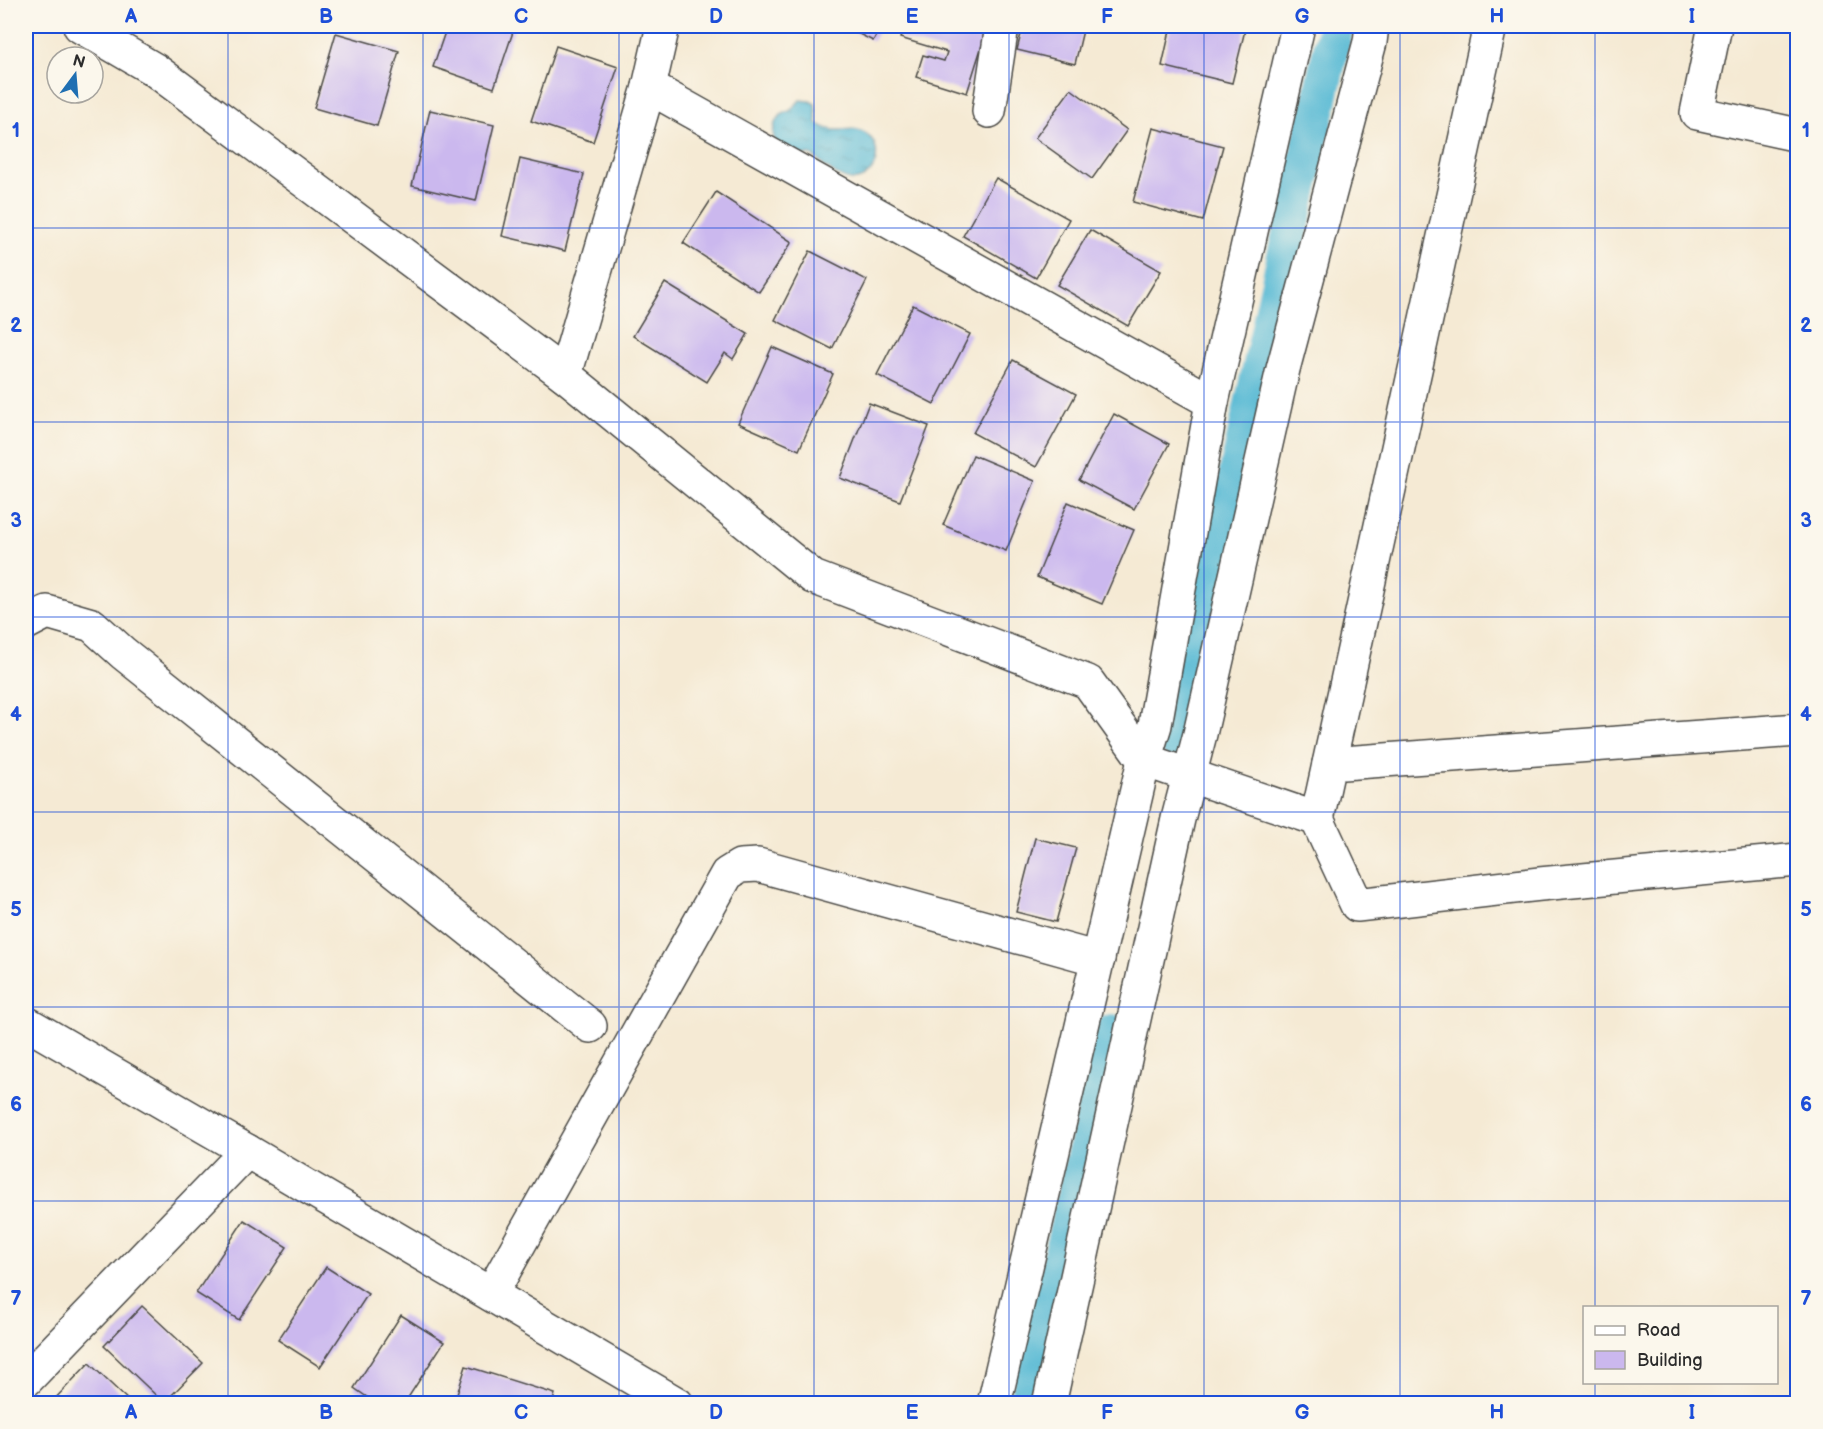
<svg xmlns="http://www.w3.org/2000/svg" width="1823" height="1429" font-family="'Balsamiq Sans',sans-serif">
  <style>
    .water { fill: url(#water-ripples); stroke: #407280; stroke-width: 1.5 }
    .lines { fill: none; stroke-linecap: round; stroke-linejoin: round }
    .canal { stroke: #56b9d4; stroke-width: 36 }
    .building { fill: #cbb8ee }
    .minor-casing { stroke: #494844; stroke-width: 36 }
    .minor { stroke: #fff; stroke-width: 33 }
    .grid { fill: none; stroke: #1d4ed8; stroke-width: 1.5; stroke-opacity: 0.55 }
    .neatline { fill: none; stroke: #1d4ed8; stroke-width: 2 }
    .grid-label { font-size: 20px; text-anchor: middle; font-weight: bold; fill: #1d4ed8 }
  </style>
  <defs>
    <pattern id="water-ripples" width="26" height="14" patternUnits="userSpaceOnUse" patternTransform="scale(1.5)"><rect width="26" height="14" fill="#56b9d4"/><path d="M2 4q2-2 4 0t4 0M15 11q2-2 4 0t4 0" fill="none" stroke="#4797ac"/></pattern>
  </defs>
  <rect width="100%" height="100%" fill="#fbf7ec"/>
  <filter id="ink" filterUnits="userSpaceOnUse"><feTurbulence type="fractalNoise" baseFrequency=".0167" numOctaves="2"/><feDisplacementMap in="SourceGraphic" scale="12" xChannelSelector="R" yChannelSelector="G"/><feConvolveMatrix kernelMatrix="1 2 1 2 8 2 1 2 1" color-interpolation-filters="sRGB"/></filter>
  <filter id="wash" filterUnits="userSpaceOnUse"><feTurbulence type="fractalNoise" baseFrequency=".008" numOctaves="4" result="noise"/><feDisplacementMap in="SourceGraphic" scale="24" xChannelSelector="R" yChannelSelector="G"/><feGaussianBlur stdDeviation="1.35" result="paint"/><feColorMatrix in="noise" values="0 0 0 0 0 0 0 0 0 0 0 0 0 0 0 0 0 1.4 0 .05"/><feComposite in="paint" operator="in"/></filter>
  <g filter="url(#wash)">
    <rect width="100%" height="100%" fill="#f5ead4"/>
    <path class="water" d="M 800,100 L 810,101 L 815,104 L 817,123 C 838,138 850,123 865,133 C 884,145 878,175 857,180 C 846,182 833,173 824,166 C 819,162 816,156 810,155 C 804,154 797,156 791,156 L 775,143 L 773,133 L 775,123 L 781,115 L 791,110 Z"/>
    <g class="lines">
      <g class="canal">
        <polyline points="1177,742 1336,26"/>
        <polyline points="1027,1404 1112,1032"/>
      </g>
    </g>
    <g id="blocks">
      <g class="building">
        <polygon points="447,26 515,26 494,88 433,67"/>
        <polygon points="843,26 881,26 873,41"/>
        <polygon points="904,26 988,26 967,93 916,77 923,55 944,61 947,52 900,38"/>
        <polygon points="1023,26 1084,26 1075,64 1017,50"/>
        <polygon points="1171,26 1246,26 1232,83 1162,66"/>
        <polygon points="336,33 399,51 377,126 314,108"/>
        <polygon points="556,46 618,67 593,142 531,121"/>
        <polygon points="1071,89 1127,130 1092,179 1035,138"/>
        <polygon points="430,110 494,125 476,201 412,186"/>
        <polygon points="1153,128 1223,146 1203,221 1133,202"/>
        <polygon points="520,159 584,174 565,251 502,236"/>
        <polygon points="996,178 1069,219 1036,278 963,236"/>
        <polygon points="716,192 792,242 759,292 683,243"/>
        <polygon points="1090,230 1161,271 1128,326 1057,285"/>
        <polygon points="810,251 867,280 832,349 775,320"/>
        <polygon points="665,283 748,334 733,359 725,353 707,382 633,336"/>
        <polygon points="913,305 970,334 934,404 877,375"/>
        <polygon points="772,347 833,374 799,450 738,423"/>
        <polygon points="1013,360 1076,394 1036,467 973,433"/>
        <polygon points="869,403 929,426 900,501 840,478"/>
        <polygon points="1114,414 1169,444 1134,509 1079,480"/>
        <polygon points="973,455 1035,481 1006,551 943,525"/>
        <polygon points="1068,502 1134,530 1102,604 1037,577"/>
        <polygon points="1035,838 1076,848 1056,922 1016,912"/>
        <polygon points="244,1220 287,1247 239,1320 196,1293"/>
        <polygon points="326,1267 368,1294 320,1367 278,1340"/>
        <polygon points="142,1306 203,1363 164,1403 104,1346"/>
        <polygon points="401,1315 444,1342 404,1404 377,1404 354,1388"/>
        <polygon points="89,1363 132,1404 50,1404"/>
        <polygon points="466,1366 555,1394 552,1404 454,1404"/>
      </g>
    </g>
  </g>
  <g filter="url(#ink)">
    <use href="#blocks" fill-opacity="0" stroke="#494844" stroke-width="1.5"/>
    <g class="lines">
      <defs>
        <g id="minor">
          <polyline points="80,26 155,70 565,375 813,577 1088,682 1144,760 1317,819 1357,905 1540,884 1798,860"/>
          <polyline points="1715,26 1697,113 1798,135"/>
          <polyline points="649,87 1212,402"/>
          <polyline points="989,111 1002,26"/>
          <polyline points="565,375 649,87 663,26"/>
          <polyline points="26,623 47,612 92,625 123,653 590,1026"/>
          <polyline points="1329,764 1798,730"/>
          <polyline points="1317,819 1490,26"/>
          <polyline points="26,1023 247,1151 677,1404"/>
          <polyline points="491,1294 727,874 740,866 758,865 1098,959"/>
          <polyline points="26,1380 247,1151"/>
          <polyline points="994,1404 1144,760 1155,725 1212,402 1298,26"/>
          <polyline points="1049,1404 1178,819 1200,734 1283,369 1370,42 1372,26"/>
        </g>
      </defs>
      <use href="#minor" class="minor-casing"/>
      <use href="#minor" class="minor"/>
    </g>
  </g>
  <path class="grid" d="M 228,26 L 228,1404M 423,26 L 423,1404M 619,26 L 619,1404M 814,26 L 814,1404M 1009,26 L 1009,1404M 1204,26 L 1204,1404M 1400,26 L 1400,1404M 1595,26 L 1595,1308M 26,228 L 1798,228M 26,422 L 1798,422M 26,617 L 1798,617M 26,812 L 1798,812M 26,1007 L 1798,1007M 26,1201 L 1798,1201M 1595,1382 L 1595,1404"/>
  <rect width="1823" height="1429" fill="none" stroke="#fbf7ec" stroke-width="66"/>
  <rect x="1583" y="1306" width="195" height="78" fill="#fbf7ec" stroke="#a8a59f" stroke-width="1.5"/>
  <rect x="1595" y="1326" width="30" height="9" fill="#ffffff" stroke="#a8a59f" stroke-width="1.5"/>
  <text x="1637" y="1336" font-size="18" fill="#2b2b2b">Road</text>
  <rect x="1595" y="1351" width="30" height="18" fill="#cbb8ee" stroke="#a8a59f" stroke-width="1.5"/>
  <text x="1637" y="1366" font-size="18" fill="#2b2b2b">Building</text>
  <g transform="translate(75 75) rotate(16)"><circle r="28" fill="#fbf7ec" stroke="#a8a59f" stroke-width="1.5"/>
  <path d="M0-4.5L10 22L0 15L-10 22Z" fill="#1f6fb2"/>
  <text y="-9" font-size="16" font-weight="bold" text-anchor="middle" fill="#2b2b2b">N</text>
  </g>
  <rect x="33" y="33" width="1757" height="1363" class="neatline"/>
  <g class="grid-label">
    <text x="131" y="23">A</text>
    <text x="326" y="23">B</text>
    <text x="521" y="23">C</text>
    <text x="716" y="23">D</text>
    <text x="912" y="23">E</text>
    <text x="1107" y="23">F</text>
    <text x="1302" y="23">G</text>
    <text x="1497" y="23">H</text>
    <text x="1692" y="23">I</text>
    <text x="16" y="137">1</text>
    <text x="1806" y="137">1</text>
    <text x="16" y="332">2</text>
    <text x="1806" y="332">2</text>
    <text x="16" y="527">3</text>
    <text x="1806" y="527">3</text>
    <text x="16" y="721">4</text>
    <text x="1806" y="721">4</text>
    <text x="16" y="916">5</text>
    <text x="1806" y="916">5</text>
    <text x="16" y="1111">6</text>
    <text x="1806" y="1111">6</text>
    <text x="16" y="1305">7</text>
    <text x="1806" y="1305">7</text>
    <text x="131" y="1419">A</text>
    <text x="326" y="1419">B</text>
    <text x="521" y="1419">C</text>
    <text x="716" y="1419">D</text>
    <text x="912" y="1419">E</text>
    <text x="1107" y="1419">F</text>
    <text x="1302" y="1419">G</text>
    <text x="1497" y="1419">H</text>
    <text x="1692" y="1419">I</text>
  </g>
</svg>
